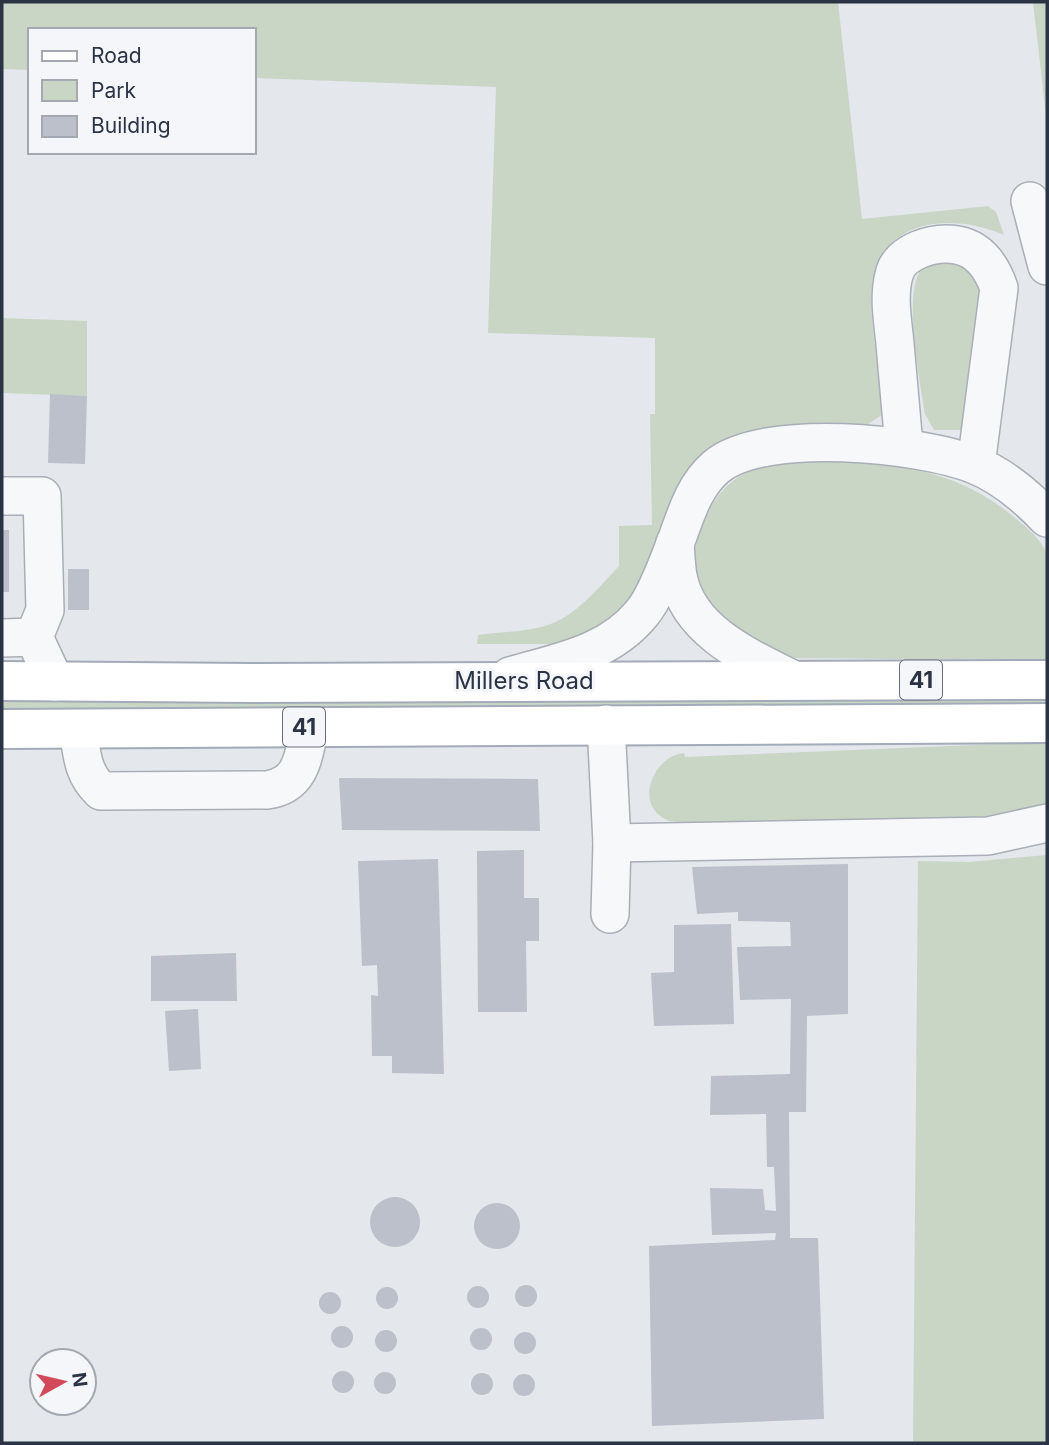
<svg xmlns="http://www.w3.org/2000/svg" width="1049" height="1445" font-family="Inter,sans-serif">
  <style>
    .green { fill: #c9d6c5 }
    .building { fill: #bbc0ca }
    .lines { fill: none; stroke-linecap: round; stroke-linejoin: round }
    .minor-casing { stroke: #a9aeb7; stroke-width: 40 }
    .major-casing { stroke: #a3abb8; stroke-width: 42 }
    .minor { stroke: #f7f8fa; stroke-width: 37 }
    .major { stroke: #fff; stroke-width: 38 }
    .labels { text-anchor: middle; stroke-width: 6; stroke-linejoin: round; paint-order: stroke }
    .shield { fill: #f4f6f9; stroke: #676e7b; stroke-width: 2 }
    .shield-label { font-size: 23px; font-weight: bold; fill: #2b3445 }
    .street-label { font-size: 24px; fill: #2b3445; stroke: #f4f6f9 }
  </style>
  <rect width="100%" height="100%" fill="#e4e7ec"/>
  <g class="green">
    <path d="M 2,2 L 838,2 L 862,219 L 988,206 L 996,212 L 1004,235 C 955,214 887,216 873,279 C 866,310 881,379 885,413 L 865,426 L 756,436 L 651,571 L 610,633 L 559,644 L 477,644 L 478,635 C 500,632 527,632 548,625 C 576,616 599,587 619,566 L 619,526 L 652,525 L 650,414 L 655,414 L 655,338 L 488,333 L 496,87 L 254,78 L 254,30 L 30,30 L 30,70 L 2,69 Z"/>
    <polygon points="1033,2 1047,2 1047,124"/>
    <path d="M 960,259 L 983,278 L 965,430 L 934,430 L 925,414 C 921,385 901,288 923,268 C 933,259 948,260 960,259 Z"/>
    <polygon points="2,318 87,321 87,396 2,393"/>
    <path d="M 784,461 C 869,461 947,460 1015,518 C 1027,528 1041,539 1047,554 C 1049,567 1047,641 1047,660 L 773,658 L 729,636 L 690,578 C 698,518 717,470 784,461 Z"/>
    <polygon points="1047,694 1047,706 2,716 2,700"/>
    <path d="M 1047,742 L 1047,811 L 1011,820 L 685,823 C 680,822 672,822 667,820 C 633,805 653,756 684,753 L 685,757 Z"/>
    <polygon points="1047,855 1047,1443 913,1443 918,861 969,862"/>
  </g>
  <g class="building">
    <polygon points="50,394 87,396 85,464 48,463"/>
    <rect x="2" y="530" width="7" height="62"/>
    <rect x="68" y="569" width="21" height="41"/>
    <polygon points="339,778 538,779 540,831 342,830"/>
    <polygon points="524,850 524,898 539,898 539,941 526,941 527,1012 478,1012 477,851"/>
    <polygon points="438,859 444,1074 392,1073 392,1056 372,1056 371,995 378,996 377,965 362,966 358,861"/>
    <polygon points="848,864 848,1014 807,1016 806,1112 789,1112 790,1238 818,1238 824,1419 652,1426 649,1246 775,1240 776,1233 712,1235 710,1188 763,1189 765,1210 776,1211 774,1167 767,1167 766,1114 710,1115 711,1076 790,1074 791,999 740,1000 737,947 791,946 790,922 738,921 738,912 697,914 692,867"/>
    <polygon points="731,924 734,1024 654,1026 651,973 674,972 674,925"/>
    <polygon points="236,953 237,1001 151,1001 151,956"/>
    <polygon points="198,1009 201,1069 169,1071 165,1011"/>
    <circle cx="395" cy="1222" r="25"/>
    <circle cx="497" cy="1226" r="23"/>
    <circle cx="526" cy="1296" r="11"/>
    <circle cx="478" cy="1297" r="11"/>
    <circle cx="387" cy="1298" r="11"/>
    <circle cx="330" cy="1303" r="11"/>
    <circle cx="342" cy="1337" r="11"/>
    <circle cx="481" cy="1339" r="11"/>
    <circle cx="386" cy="1341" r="11"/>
    <circle cx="525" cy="1343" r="11"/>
    <circle cx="343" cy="1382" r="11"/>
    <circle cx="385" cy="1383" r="11"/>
    <circle cx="482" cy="1384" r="11"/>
    <circle cx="524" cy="1385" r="11"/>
  </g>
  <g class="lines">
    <defs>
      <g id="minor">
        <polyline points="1030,201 1047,266"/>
        <path d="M 904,446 C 901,412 898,378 895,344 C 893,322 888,297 894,275 C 899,251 935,241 957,245 C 980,249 992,268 999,288 L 976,465"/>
        <polyline points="2,496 42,496 45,610 34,637 55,682"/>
        <path d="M 675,543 C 676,554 676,565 678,576 C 688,632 750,658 796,681"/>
        <polyline points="2,638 34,637"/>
        <path d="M 510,676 C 558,662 609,654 642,613 C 656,597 670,557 678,536 C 687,511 695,485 716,467 C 763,427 921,443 975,465 C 1003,476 1027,497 1047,518"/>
        <polyline points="606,724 612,843 610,914"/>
        <path d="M 78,729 C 82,754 82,773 101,791 L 267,790 C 302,785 303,757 310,727"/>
        <polyline points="612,843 988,836 1047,823"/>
      </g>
      <g id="major">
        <polyline points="2,681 253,683 1047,680"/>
        <polyline points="2,729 1047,723"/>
      </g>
    </defs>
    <use href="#minor" class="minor-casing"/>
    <use href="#major" class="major-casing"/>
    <use href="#minor" class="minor"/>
    <use href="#major" class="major"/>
  </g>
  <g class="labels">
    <g class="shield">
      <rect x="900" y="660.5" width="42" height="39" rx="5"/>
      <rect x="283" y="707.5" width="42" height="39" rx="5"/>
    </g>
    <g class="shield-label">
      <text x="921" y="688">41</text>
      <text x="304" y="735">41</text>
    </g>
    <g class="street-label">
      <text x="524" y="689">Millers Road</text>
    </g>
  </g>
  <rect width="1049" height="1445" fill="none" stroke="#2b3445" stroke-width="7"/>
  <rect x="28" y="28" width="228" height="126" fill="#f4f6f9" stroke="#a4a8b1" stroke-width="2"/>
  <rect x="42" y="51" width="35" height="10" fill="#ffffff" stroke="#a4a8b1" stroke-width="2"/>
  <text x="91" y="63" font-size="21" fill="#2b3445">Road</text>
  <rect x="42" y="80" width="35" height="21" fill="#c9d6c5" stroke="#a4a8b1" stroke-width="2"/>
  <text x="91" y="98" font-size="21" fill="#2b3445">Park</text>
  <rect x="42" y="116" width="35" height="21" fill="#bbc0ca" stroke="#a4a8b1" stroke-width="2"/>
  <text x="91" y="133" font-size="21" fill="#2b3445">Building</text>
  <g transform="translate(63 1382) rotate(82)"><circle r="33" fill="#f4f6f9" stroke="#a4a8b1" stroke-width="2"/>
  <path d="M0-5L12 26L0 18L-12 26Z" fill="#d1495b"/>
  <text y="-10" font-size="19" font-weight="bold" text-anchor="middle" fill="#2b3445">N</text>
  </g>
</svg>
